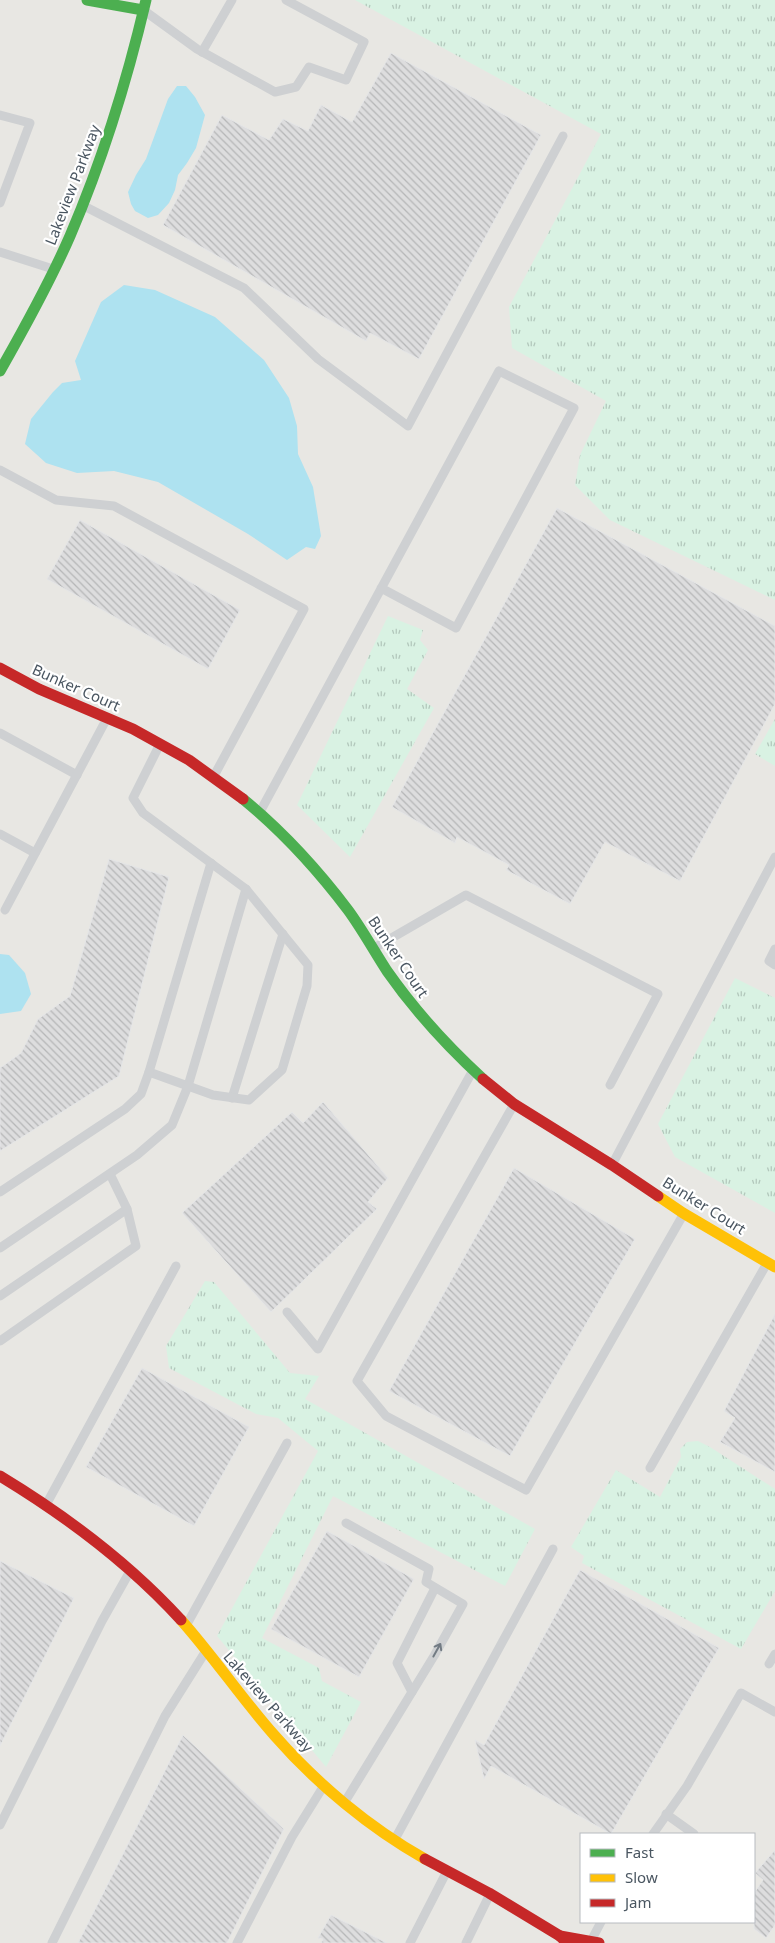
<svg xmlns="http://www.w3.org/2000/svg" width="775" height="1943" font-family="'Noto Sans',sans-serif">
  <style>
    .commercial { fill: #e8e7e3; fill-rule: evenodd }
    .grass { fill: url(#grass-tufts) }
    .water { fill: #aee2f0 }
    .building { fill: url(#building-back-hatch); stroke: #e5e6e7 }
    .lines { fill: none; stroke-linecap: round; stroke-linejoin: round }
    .lane { stroke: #ced0d2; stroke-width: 9 }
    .fast { stroke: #4caf50; stroke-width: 11 }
    .slow { stroke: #ffc107; stroke-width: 11 }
    .jam { stroke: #c62828; stroke-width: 11 }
    .oneway { stroke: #727b83 }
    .labels { text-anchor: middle; stroke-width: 4.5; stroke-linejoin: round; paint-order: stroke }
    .street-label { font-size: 15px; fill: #4a5661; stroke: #fff }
  </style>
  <defs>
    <pattern id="grass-tufts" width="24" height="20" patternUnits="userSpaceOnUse" patternTransform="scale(1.25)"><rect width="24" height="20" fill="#d9f2e3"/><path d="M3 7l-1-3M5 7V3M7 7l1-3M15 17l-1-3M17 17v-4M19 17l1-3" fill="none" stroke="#b2c7bb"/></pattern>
    <pattern id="building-back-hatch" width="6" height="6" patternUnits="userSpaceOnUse" patternTransform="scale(1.25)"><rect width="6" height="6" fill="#ddddde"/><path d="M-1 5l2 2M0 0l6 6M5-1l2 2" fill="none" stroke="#b5b6b7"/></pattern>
  </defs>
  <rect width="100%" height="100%" fill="#f4f4f4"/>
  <path class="commercial" d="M 0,0 L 775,0 L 775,1943 L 0,1943 ZM 581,1834 L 754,1834 L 754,1922 L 581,1922 Z"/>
  <g class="grass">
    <polygon points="355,0 775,0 775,600 610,520 575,485 580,455 606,401 512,348 509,307 601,134"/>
    <polygon points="388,616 423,630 420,640 428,650 407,689 434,708 350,857 297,805"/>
    <polygon points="775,719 775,766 755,754"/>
    <polygon points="735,978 775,998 775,1213 675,1157 658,1124"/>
    <polygon points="205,1281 214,1282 290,1373 319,1376 305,1399 535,1529 505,1586 333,1496 262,1638 319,1668 322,1681 361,1702 326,1767 217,1636 318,1451 278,1418 256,1414 169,1368 166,1346"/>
    <polygon points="698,1441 710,1447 775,1489 775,1591 741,1649 582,1563 584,1556 571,1547 616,1470 660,1497 681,1457 680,1449 687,1442"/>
  </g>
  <g class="water">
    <polygon points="177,86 186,86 195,97 205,115 196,148 187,163 178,175 175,190 169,203 158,215 148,218 135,211 131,204 128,192 136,175 146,159 168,99"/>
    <polygon points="124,285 155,290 215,317 264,360 289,398 297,426 298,454 313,487 321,536 315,549 306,547 287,560 248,534 158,482 114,471 77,473 46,463 25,444 31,419 53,392 62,383 81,380 75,361 101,302"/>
    <polygon points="0,954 9,955 25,973 31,994 21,1011 0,1014"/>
  </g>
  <g class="building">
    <polygon points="391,53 541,135 419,359 370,333 366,341 163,225 222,115 269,140 283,119 308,131 321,105 352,122"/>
    <polygon points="557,508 775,626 775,704 680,881 605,842 570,904 506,870 509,865 457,837 455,843 392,807"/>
    <polygon points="80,520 240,610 208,669 47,579"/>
    <polygon points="109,859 169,877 119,1076 0,1151 0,1068 21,1053 38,1019 70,996"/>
    <polygon points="323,1102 388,1178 368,1202 377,1209 271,1312 182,1213 292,1112 303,1123"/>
    <polygon points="514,1168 635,1239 510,1456 389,1391"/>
    <polygon points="775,1314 775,1472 720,1442 735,1418 724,1411"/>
    <polygon points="142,1368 249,1427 194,1526 86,1467"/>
    <polygon points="327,1531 414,1579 359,1677 271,1629"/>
    <polygon points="0,1561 74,1598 0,1746"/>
    <polygon points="580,1570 719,1648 611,1834 491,1766 484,1779 475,1740 484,1745"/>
    <polygon points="183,1735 284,1829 227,1943 78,1943"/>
    <polygon points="775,1850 775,1925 766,1938 754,1929 754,1893 763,1880 755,1873"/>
    <polygon points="331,1915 387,1943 321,1943 323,1939 318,1938"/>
  </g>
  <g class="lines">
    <g class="lane">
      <polyline points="146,12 197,49 275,92 296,87 309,67 346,80 364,42 286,0"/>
      <polyline points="202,52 232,0"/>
      <polyline points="0,115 30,123 0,203"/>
      <polyline points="84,206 244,288 318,359 408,426 563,136"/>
      <polyline points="0,252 53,269"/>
      <polyline points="0,470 56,500 114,506 304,609 215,774"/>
      <polyline points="0,733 77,775"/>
      <polyline points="261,810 499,371 574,408 456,628 381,588"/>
      <polyline points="0,834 35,853"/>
      <polyline points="211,863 149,1072 188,1086 246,889"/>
      <polyline points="5,910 106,720"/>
      <polyline points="376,947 466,895 658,994 610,1085"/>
      <polyline points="775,949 769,961 775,965"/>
      <polyline points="232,1098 283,934"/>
      <polyline points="513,1106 357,1381 386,1416 526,1490 683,1215"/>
      <polyline points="613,1163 775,857"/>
      <polyline points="0,1192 125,1109 141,1094 149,1072"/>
      <polyline points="0,1248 137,1155 172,1125 188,1086 213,1095 249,1100 282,1070 307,986 308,965 246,889 143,813 133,798 159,746"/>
      <polyline points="0,1296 127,1209"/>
      <polyline points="287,1312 318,1349 472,1072"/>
      <polyline points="0,1341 136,1246 127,1209 110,1174"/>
      <polyline points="650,1468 766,1265"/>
      <polyline points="47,1503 176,1266"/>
      <polyline points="187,1624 287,1443"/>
      <polyline points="769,1664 775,1654"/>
      <polyline points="412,1692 397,1663 435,1588"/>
      <polyline points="346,1800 434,1656 463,1604 426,1582 429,1569 346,1523"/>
      <polyline points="666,1814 694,1834"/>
      <polyline points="0,1825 102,1621 129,1573"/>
      <polyline points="653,1834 687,1786 741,1693 775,1712"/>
      <polyline points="395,1839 553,1549"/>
      <polyline points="592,1939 601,1922"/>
      <polyline points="52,1943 165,1716 204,1654"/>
      <polyline points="237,1943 292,1837 323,1787"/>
      <polyline points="410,1943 446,1873"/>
      <polyline points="466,1943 489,1896"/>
    </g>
    <g class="fast">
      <polyline points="87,0 143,10"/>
      <path d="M 0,371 C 25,327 50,282 70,236 C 103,159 127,81 146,0"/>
      <path d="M 243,799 C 282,831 317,869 348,910 C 362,929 374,951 387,971 C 415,1011 447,1046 483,1079"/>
    </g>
    <g class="slow">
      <polyline points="658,1196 683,1213 775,1267"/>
      <path d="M 181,1620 C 214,1657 242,1699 275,1736 C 317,1784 370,1828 425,1859"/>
    </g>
    <g class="jam">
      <polyline points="0,668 39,689 133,729 189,760 243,799"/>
      <polyline points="483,1079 514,1104 612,1165 658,1196"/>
      <path d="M 0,1476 C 66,1516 128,1562 181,1620"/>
      <polyline points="425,1859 489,1893 560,1936"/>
      <polyline points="567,1943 560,1936 599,1943"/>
    </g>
  </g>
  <defs><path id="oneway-shaft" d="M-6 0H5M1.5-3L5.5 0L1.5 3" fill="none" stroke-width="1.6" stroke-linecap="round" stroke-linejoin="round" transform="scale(1.25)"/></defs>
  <use class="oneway" href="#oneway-shaft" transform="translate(437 1650) rotate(-61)"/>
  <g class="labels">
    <g class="street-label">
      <text transform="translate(73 185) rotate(-69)" y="5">Lakeview Parkway</text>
      <text transform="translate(76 688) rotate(24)" y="5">Bunker Court</text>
      <text transform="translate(398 957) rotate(56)" y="5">Bunker Court</text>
      <text transform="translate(704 1206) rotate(32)" y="5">Bunker Court</text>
      <text transform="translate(268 1702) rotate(49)" y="5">Lakeview Parkway</text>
    </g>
  </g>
  <rect x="580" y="1833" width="175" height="90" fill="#ffffff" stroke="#b7bbc0"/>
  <rect x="590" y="1849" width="25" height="8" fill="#4caf50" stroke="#b7bbc0"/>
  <text x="625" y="1858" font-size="15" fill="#4a5661">Fast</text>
  <rect x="590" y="1874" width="25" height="8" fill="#ffc107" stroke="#b7bbc0"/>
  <text x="625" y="1883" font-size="15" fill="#4a5661">Slow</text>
  <rect x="590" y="1899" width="25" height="8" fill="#c62828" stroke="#b7bbc0"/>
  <text x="625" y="1908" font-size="15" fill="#4a5661">Jam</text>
</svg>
